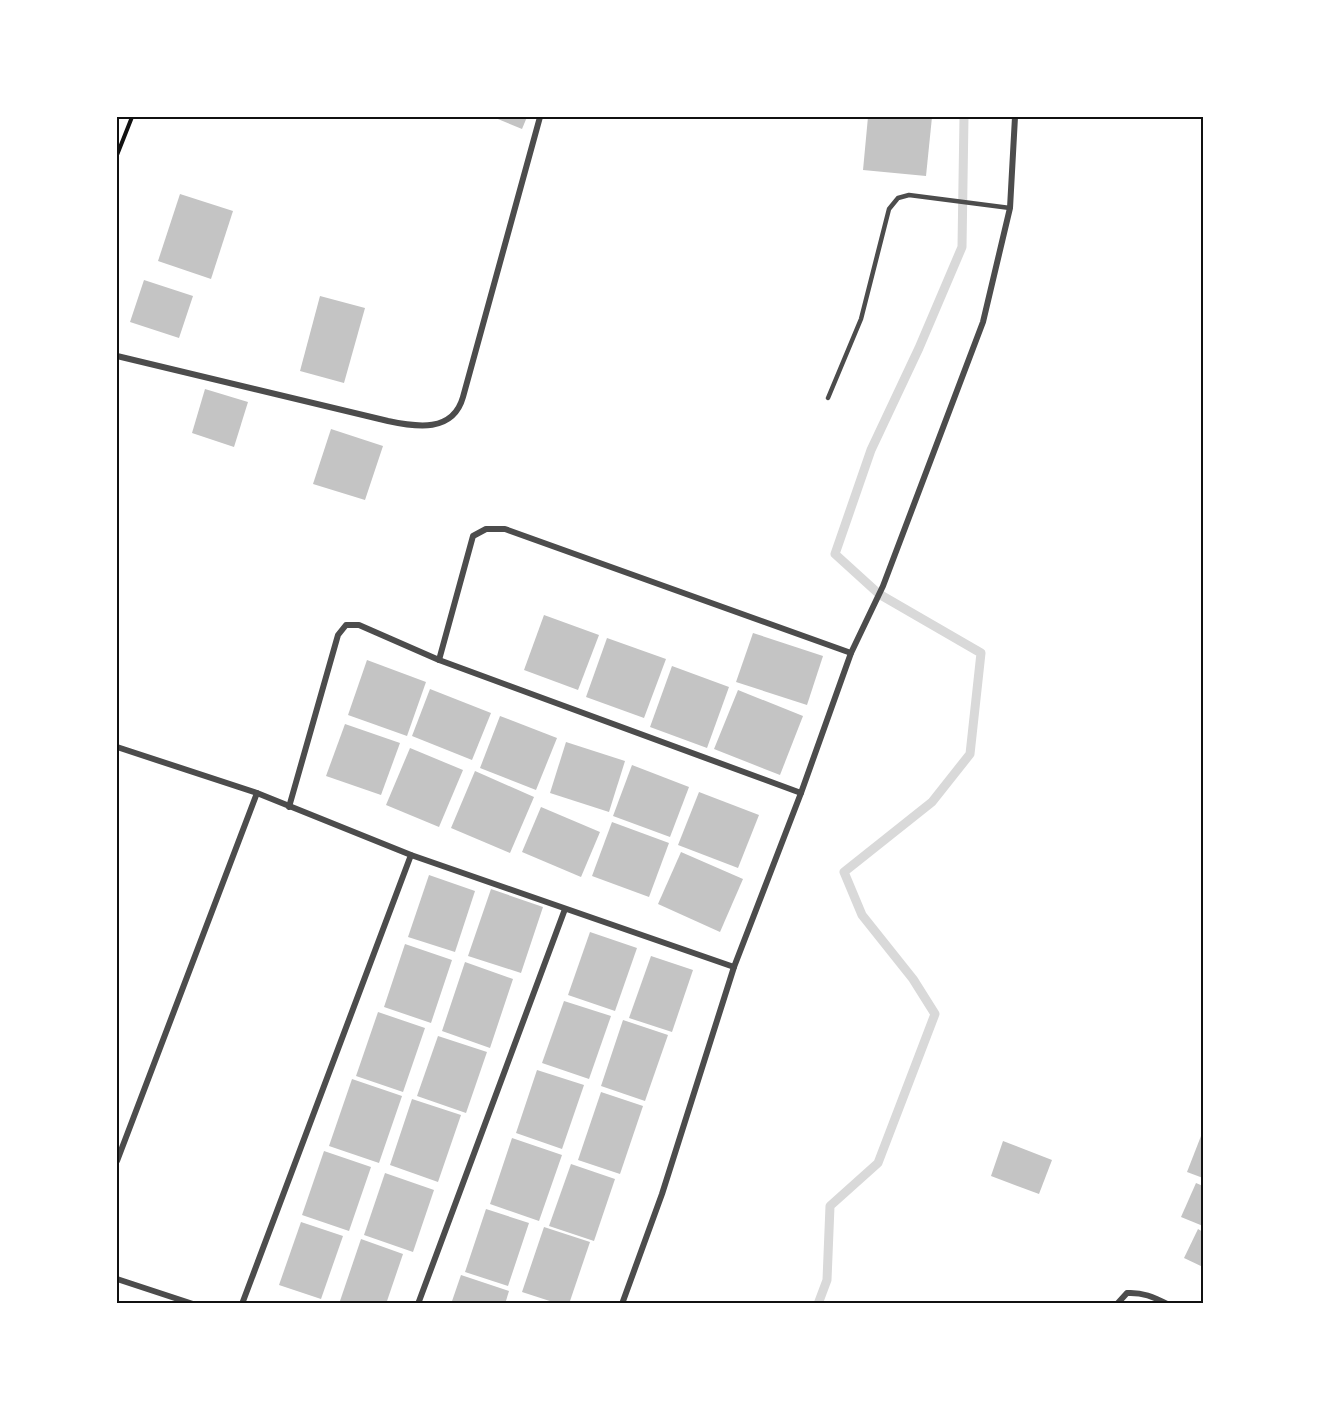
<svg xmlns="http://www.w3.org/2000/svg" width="1320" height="1421" font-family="Merriweather,serif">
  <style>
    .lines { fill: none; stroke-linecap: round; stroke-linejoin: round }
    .stream { stroke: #d9d9d9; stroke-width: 9 }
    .building { fill: #c4c4c4 }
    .path { stroke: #111; stroke-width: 4 }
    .service { stroke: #4c4c4c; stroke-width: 4.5 }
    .minor { stroke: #4c4c4c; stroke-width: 6 }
    .neatline { fill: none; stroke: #111; stroke-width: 2 }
  </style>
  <rect width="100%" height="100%" fill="#fff"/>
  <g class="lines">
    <polyline class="stream" points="818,1304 827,1280 830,1206 878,1163 935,1014 913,979 862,915 844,872 932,802 970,754 981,653 879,594 835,554 871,450 919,348 962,247 964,117"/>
  </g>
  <g class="building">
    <polygon points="493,117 527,117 522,129"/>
    <polygon points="868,117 932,117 926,176 863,170"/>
    <polygon points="180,194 233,211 211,279 158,261"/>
    <polygon points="144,280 193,296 179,338 130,322"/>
    <polygon points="320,296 365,308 344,383 300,371"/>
    <polygon points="205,389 248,402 234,447 192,433"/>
    <polygon points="331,429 383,446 365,500 313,484"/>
    <polygon points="544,615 599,635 578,690 524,670"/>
    <polygon points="753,633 823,656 807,705 736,682"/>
    <polygon points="607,638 666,659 644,718 586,697"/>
    <polygon points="367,660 426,682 407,736 348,715"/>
    <polygon points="672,666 729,687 707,748 650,727"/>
    <polygon points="430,689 491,713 472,760 412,736"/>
    <polygon points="738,690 803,716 780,775 714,749"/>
    <polygon points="500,716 557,738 536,790 480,768"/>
    <polygon points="345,724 400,743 381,795 326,776"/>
    <polygon points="566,742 625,761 609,812 550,793"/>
    <polygon points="410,748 463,770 439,827 386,805"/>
    <polygon points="632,765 689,787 670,837 613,816"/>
    <polygon points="475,771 534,797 510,853 451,828"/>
    <polygon points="699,792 759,815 738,868 678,845"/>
    <polygon points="541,807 600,832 581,877 522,852"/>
    <polygon points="612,822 669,843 649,897 592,876"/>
    <polygon points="681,852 743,879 720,932 658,904"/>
    <polygon points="429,875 475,891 455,952 408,937"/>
    <polygon points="491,889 543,907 521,973 468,956"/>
    <polygon points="590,932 637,948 615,1011 568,995"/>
    <polygon points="405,944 452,960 431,1023 384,1007"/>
    <polygon points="651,956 693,970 672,1032 629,1018"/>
    <polygon points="465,962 513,979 490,1048 442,1031"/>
    <polygon points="564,1001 611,1016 589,1079 542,1063"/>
    <polygon points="378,1012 425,1028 403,1092 356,1076"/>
    <polygon points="623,1020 668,1035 645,1101 601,1086"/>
    <polygon points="438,1036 487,1052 466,1113 417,1096"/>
    <polygon points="537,1070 584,1085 562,1149 516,1133"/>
    <polygon points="352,1079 402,1096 379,1163 329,1146"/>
    <polygon points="601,1092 643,1106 620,1174 578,1160"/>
    <polygon points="412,1099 461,1115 438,1182 390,1165"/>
    <polygon points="1201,1136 1203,1137 1203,1178 1187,1172"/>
    <polygon points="512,1138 562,1155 539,1221 490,1204"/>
    <polygon points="1003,1141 1052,1160 1039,1194 991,1176"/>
    <polygon points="324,1151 371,1167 349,1231 302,1215"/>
    <polygon points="571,1164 615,1179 594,1241 549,1226"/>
    <polygon points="385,1173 434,1190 413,1252 364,1235"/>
    <polygon points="1196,1183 1203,1186 1203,1226 1181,1217"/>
    <polygon points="486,1209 529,1223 508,1286 465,1272"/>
    <polygon points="301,1222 343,1236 321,1299 279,1285"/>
    <polygon points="544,1227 590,1242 569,1304 559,1304 522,1292"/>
    <polygon points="1198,1229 1203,1232 1203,1267 1184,1258"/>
    <polygon points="361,1239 403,1254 386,1304 339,1304"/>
    <polygon points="461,1275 509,1291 505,1304 451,1304"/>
  </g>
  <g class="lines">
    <polyline class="path" points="117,155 132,117"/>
    <polyline class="service" points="828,398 861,319 889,209 898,198 909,195 1010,208"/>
    <g class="minor">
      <path d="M 117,356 L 388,421 C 416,427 453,433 463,397 L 540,117"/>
      <polyline points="439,660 473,536 486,529 505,529 851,653"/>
      <polyline points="117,747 257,793 411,855 734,967"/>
      <polyline points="289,807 338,635 346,625 359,625 439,660 801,793"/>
      <polyline points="117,1161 257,793"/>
      <polyline points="117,1279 193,1304"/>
      <polyline points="242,1304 411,855"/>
      <polyline points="418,1304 565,909"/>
      <polyline points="622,1304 662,1194 734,967 801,793 851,653 883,586 983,322 1010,208 1015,117"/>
      <path d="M 1117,1304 L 1127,1293 C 1142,1292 1154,1297 1167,1304"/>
    </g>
  </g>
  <rect width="1320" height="1421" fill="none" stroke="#ffffff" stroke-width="237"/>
  <rect x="118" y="118" width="1084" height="1184" class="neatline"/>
</svg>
